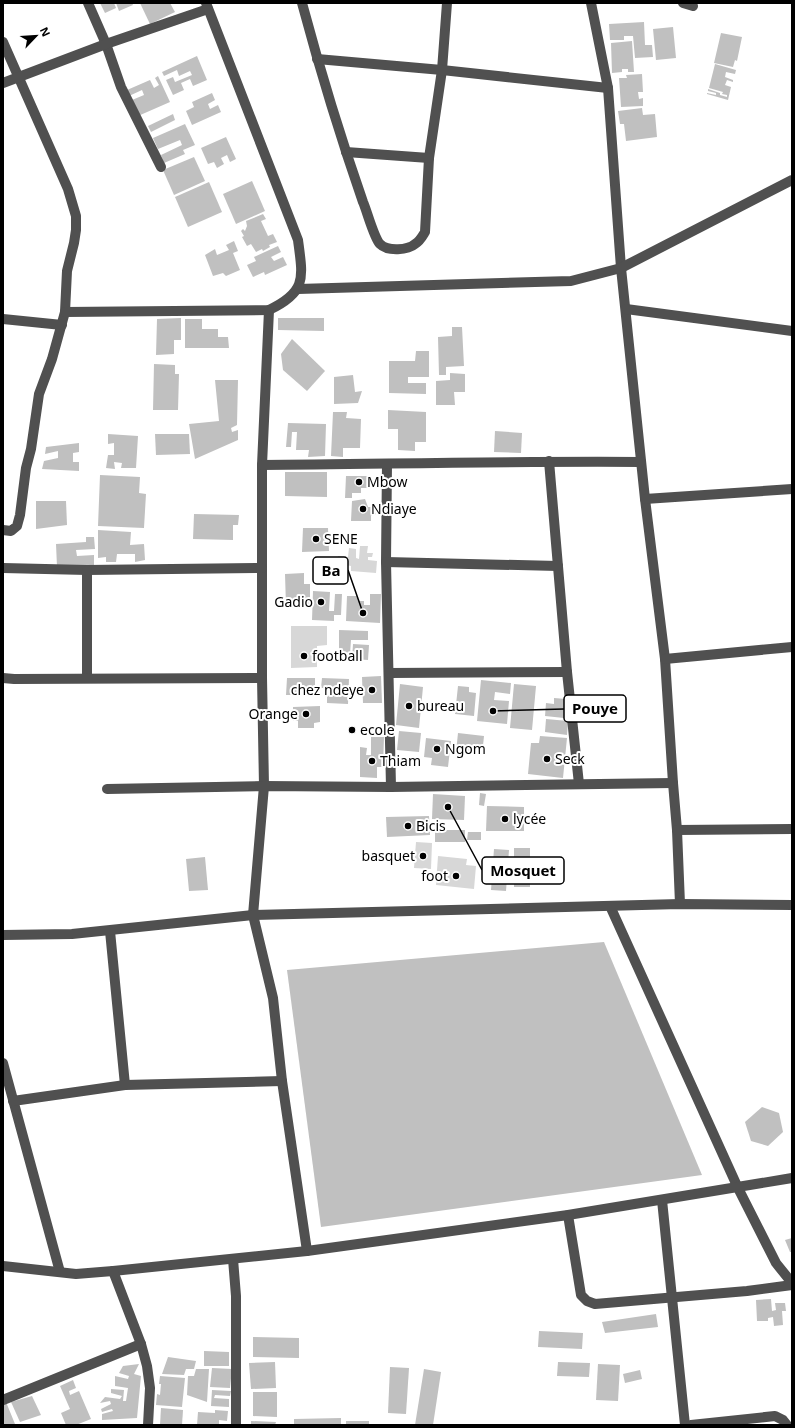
<svg xmlns="http://www.w3.org/2000/svg" width="795" height="1428" font-family="'Noto Sans',sans-serif">
  <style>
    .green { fill: #d7d7d7 }
    .building { fill: #c0c0c0 }
    .lines { fill: none; stroke-linecap: round; stroke-linejoin: round }
    .minor { stroke: #505050; stroke-width: 10 }
    .poi-dot { fill: #000; stroke: #fff; stroke-width: 1.5 }
    .labels { text-anchor: middle; stroke-width: 4; stroke-linejoin: round; paint-order: stroke }
    .poi-label { font-size: 14px; fill: #000; stroke: #fff; text-anchor: start }
    .leader { fill: none; stroke: #000; stroke-width: 1.5 }
    .callout-dot { fill: #000; stroke: #fff; stroke-width: 1.5 }
    .callout { fill: #fff; stroke: #000; stroke-width: 1.5 }
    .callout-label { font-size: 15px; text-anchor: middle; font-weight: bold; fill: #000 }
  </style>
  <rect width="100%" height="100%" fill="#fff"/>
  <g class="green">
    <polygon points="360,546 368,546 367,553 373,553 372,557 368,557 368,560 377,561 376,573 351,571 351,566 346,565 345,570 337,569 338,556 348,557 349,548 356,549 356,558 359,559"/>
    <polygon points="291,626 327,626 327,645 317,646 317,667 291,668"/>
    <polygon points="416,842 432,843 431,869 414,868"/>
    <polygon points="438,856 467,859 466,865 476,866 474,889 436,885"/>
  </g>
  <g class="building">
    <polygon points="100,3 114,3 116,8 105,13"/>
    <polygon points="116,3 132,3 133,5 119,11"/>
    <polygon points="140,3 170,3 175,12 150,24"/>
    <polygon points="644,22 645,45 652,45 653,57 635,58 633,36 624,36 624,40 610,40 609,24"/>
    <polygon points="673,27 676,58 656,60 653,29"/>
    <polygon points="721,33 742,37 737,61 735,60 733,67 714,63"/>
    <polygon points="632,41 634,72 628,72 628,69 622,69 622,72 612,73 611,43"/>
    <polygon points="197,56 207,80 193,86 190,79 181,83 184,90 173,95 166,80 173,77 175,82 192,75 190,71 179,76 177,70 164,76 162,72"/>
    <polygon points="715,64 736,70 735,74 726,72 725,77 733,80 733,82 727,80 725,85 731,87 728,100 707,94 707,93 716,95 716,93 708,91 708,89 720,93 720,95 727,97 727,95 722,94 723,92 709,88"/>
    <polygon points="642,74 643,92 638,92 639,99 643,98 643,106 621,107 619,78 627,78 626,75"/>
    <polygon points="158,76 170,102 138,116 132,100 144,95 142,90 129,96 127,90 150,80 154,88 159,85 155,78"/>
    <polygon points="212,93 215,100 208,104 210,109 218,105 221,112 192,125 186,111 194,107 192,102"/>
    <polygon points="642,108 643,115 655,114 657,137 626,141 624,124 620,124 618,111"/>
    <polygon points="173,114 175,120 151,132 148,126"/>
    <polygon points="185,124 195,145 183,150 185,154 164,163 161,155 182,145 180,140 158,149 153,138"/>
    <polygon points="226,137 236,159 230,162 227,155 221,158 224,164 217,168 214,162 208,164 201,148"/>
    <polygon points="194,157 205,181 174,195 163,170"/>
    <polygon points="252,181 265,211 236,224 223,194"/>
    <polygon points="209,182 222,212 188,227 175,197"/>
    <polygon points="263,214 266,219 261,221 268,236 273,234 277,242 269,245 270,247 263,251 262,249 256,252 251,244 247,246 242,237 244,236 241,231 243,229 245,231 247,226 246,221"/>
    <polygon points="234,241 238,251 233,253 240,270 226,276 223,273 213,276 205,255 215,249 217,255 229,250 226,245"/>
    <polygon points="278,246 281,252 271,257 274,261 283,257 287,265 265,275 264,272 253,277 247,265 256,261 254,257"/>
    <polygon points="181,318 181,340 174,340 174,354 156,355 157,319"/>
    <polygon points="278,318 324,318 324,331 278,330"/>
    <polygon points="185,319 202,319 202,329 218,329 218,337 228,337 229,348 185,348"/>
    <polygon points="452,327 462,327 464,366 446,367 446,375 439,375 438,337 452,336"/>
    <polygon points="292,339 325,371 307,391 283,370 281,354"/>
    <polygon points="416,351 429,351 429,377 408,377 408,383 426,383 426,394 389,393 389,361 415,361"/>
    <polygon points="154,364 175,365 175,374 179,374 178,410 153,410"/>
    <polygon points="450,373 465,374 465,392 454,392 455,405 436,405 436,381 450,380"/>
    <polygon points="353,375 355,392 362,391 358,403 334,404 334,377"/>
    <polygon points="215,380 238,380 237,425 231,428 232,432 238,430 238,440 195,459 189,424 219,421"/>
    <polygon points="388,410 426,412 426,442 415,442 415,451 398,450 398,429 388,429"/>
    <polygon points="333,412 347,412 346,418 361,419 360,448 343,448 343,457 331,456"/>
    <polygon points="288,423 326,424 325,456 308,457 309,450 296,450 297,432 292,432 291,447 286,447"/>
    <polygon points="495,431 522,433 521,453 494,452"/>
    <polygon points="108,434 138,436 136,468 121,468 122,463 114,462 115,469 106,468 108,455 114,455 114,443 108,444"/>
    <polygon points="155,434 189,434 190,454 156,455"/>
    <polygon points="79,443 79,452 73,453 73,462 79,462 79,471 42,469 44,461 58,458 58,451 45,454 46,447"/>
    <polygon points="285,472 327,472 327,497 285,496"/>
    <polygon points="100,475 140,477 139,493 146,494 144,528 98,526"/>
    <polygon points="346,476 372,476 372,488 361,488 361,493 352,493 352,498 345,498"/>
    <polygon points="365,499 368,507 374,507 377,511 375,515 371,516 371,521 351,521 352,501"/>
    <polygon points="36,501 66,501 67,525 36,529"/>
    <polygon points="194,514 239,515 238,525 233,525 233,540 193,539"/>
    <polygon points="303,528 328,528 329,551 302,552"/>
    <polygon points="98,530 131,532 130,545 144,544 145,560 135,562 135,554 117,554 116,562 106,562 106,557 98,558"/>
    <polygon points="86,537 94,537 95,549 76,550 77,556 94,555 94,565 57,567 56,544 86,542"/>
    <polygon points="304,573 304,584 310,584 310,606 286,606 285,574"/>
    <polygon points="313,591 330,592 329,611 334,611 335,594 342,594 341,615 334,615 334,621 312,620"/>
    <polygon points="370,594 381,594 380,623 346,621 347,596 358,596 358,601 364,601 364,605 370,605"/>
    <polygon points="339,630 368,631 368,640 351,640 350,654 339,653"/>
    <polygon points="353,644 369,645 368,660 352,659"/>
    <polygon points="381,676 382,703 363,703 362,677"/>
    <polygon points="287,678 315,678 315,694 304,694 304,685 297,685 297,695 286,695"/>
    <polygon points="322,678 349,679 348,704 327,703 327,688 321,688"/>
    <polygon points="481,680 511,683 510,694 495,692 494,700 509,701 507,724 477,721"/>
    <polygon points="400,684 423,687 419,728 396,725"/>
    <polygon points="514,684 536,686 532,730 510,728"/>
    <polygon points="458,686 469,687 469,692 476,693 474,716 455,714"/>
    <polygon points="554,698 566,699 564,718 545,716 546,703 554,704"/>
    <polygon points="320,706 320,722 314,723 314,728 298,728 298,721 293,721 293,707"/>
    <polygon points="546,719 568,721 567,735 545,732"/>
    <polygon points="399,731 421,733 419,752 397,750"/>
    <polygon points="458,733 484,736 482,755 456,752"/>
    <polygon points="540,736 567,738 563,778 528,774 531,743 539,743"/>
    <polygon points="371,737 384,737 383,767 377,767 377,778 360,777 360,747 367,748 366,755 371,755"/>
    <polygon points="426,738 451,741 448,767 431,765 432,758 424,757"/>
    <polygon points="480,793 486,794 484,806 479,805"/>
    <polygon points="433,794 465,796 464,820 432,819"/>
    <polygon points="487,806 524,807 524,831 486,831"/>
    <polygon points="429,816 430,835 387,837 386,817"/>
    <rect x="435" y="830" width="30" height="12"/>
    <polygon points="468,832 481,832 481,840 467,840"/>
    <rect x="514" y="848" width="16" height="39"/>
    <polygon points="494,849 509,850 506,891 491,890"/>
    <polygon points="205,857 208,890 189,891 186,859"/>
    <polygon points="604,942 702,1175 321,1227 287,970"/>
    <polygon points="762,1107 779,1113 783,1132 768,1146 751,1141 745,1122"/>
    <polygon points="792,1238 792,1252 790,1252 785,1240"/>
    <polygon points="771,1299 772,1311 776,1310 775,1303 785,1303 786,1311 782,1311 783,1325 774,1326 773,1317 768,1318 768,1321 757,1321 756,1300"/>
    <polygon points="656,1314 658,1327 605,1333 602,1322"/>
    <polygon points="539,1331 583,1333 582,1349 538,1347"/>
    <polygon points="253,1337 299,1338 299,1358 253,1357"/>
    <polygon points="204,1351 229,1352 229,1366 204,1366"/>
    <polygon points="168,1357 196,1361 194,1369 186,1369 184,1375 162,1374"/>
    <polygon points="275,1362 276,1388 251,1389 249,1363"/>
    <polygon points="558,1362 590,1363 589,1377 557,1376"/>
    <polygon points="139,1364 134,1374 141,1376 137,1418 102,1420 102,1414 113,1411 112,1409 102,1412 101,1409 111,1404 110,1401 100,1403 105,1397 120,1399 122,1396 111,1393 111,1389 124,1390 123,1401 126,1401 128,1388 115,1386 115,1376 128,1379 129,1376 119,1373 123,1366"/>
    <polygon points="598,1364 620,1365 618,1401 596,1400"/>
    <polygon points="390,1367 409,1368 406,1414 388,1413"/>
    <polygon points="212,1368 232,1369 230,1388 210,1387"/>
    <polygon points="196,1369 209,1369 207,1402 187,1395 188,1376 194,1376"/>
    <polygon points="424,1369 441,1372 433,1425 415,1425"/>
    <polygon points="640,1370 642,1379 625,1383 623,1374"/>
    <polygon points="160,1376 185,1378 182,1407 156,1405 157,1394 160,1395 161,1384 159,1384"/>
    <polygon points="73,1380 76,1388 69,1391 70,1395 79,1391 91,1419 76,1425 66,1425 61,1413 70,1409 60,1386"/>
    <polygon points="212,1390 231,1391 230,1396 215,1395 214,1398 229,1399 229,1407 211,1406"/>
    <polygon points="253,1392 277,1392 277,1417 253,1416"/>
    <polygon points="32,1396 41,1415 20,1422 11,1402"/>
    <polygon points="6,1402 15,1424 12,1425 3,1425 3,1404"/>
    <polygon points="161,1408 183,1410 182,1425 160,1425"/>
    <polygon points="215,1410 228,1411 227,1421 219,1420 219,1425 197,1425 198,1412 215,1413"/>
    <polygon points="341,1418 341,1425 294,1425 294,1419"/>
    <polygon points="251,1421 276,1422 275,1425 251,1425"/>
    <rect x="346" y="1421" width="23" height="4"/>
  </g>
  <g class="lines">
    <g class="minor">
      <polyline points="88,3 106,44 121,87 161,167"/>
      <path d="M 302,3 C 320,70 340,136 363,202 C 367,211 374,238 380,244 C 388,252 408,250 415,244 C 420,241 422,237 425,232 L 429,158 L 442,70 L 447,3"/>
      <polyline points="591,3 608,88 621,268 645,499 665,659 673,783 677,830 680,904"/>
      <polyline points="683,3 693,6"/>
      <polyline points="3,42 68,189 76,216 76,230 74,243 67,271 65,312 52,359 39,394 31,449 26,468 20,515 17,526 11,531 3,530"/>
      <polyline points="317,59 442,70 608,88"/>
      <polyline points="3,83 106,44 208,9"/>
      <polyline points="346,152 429,158"/>
      <polyline points="298,289 571,281 621,268 792,180"/>
      <polyline points="626,309 792,331"/>
      <polyline points="269,310 262,465 262,678 264,786 253,915 273,998 282,1081 307,1251"/>
      <path d="M 65,312 L 269,310 C 307,292 303,278 298,240 L 206,3"/>
      <polyline points="3,319 62,325"/>
      <polyline points="549,461 567,672 579,784"/>
      <polyline points="387,464 386,562 391,787"/>
      <path d="M 262,465 C 388,464 515,461 641,462"/>
      <polyline points="645,499 792,489"/>
      <polyline points="386,562 558,566"/>
      <polyline points="3,568 87,570 262,568"/>
      <polyline points="87,570 87,678"/>
      <polyline points="665,659 792,647"/>
      <polyline points="389,673 567,672"/>
      <polyline points="3,678 14,679 262,678"/>
      <polyline points="107,789 264,786 391,787 673,783"/>
      <polyline points="677,830 792,829"/>
      <polyline points="610,906 738,1188 776,1263 792,1283"/>
      <polyline points="110,931 125,1085"/>
      <polyline points="3,935 72,934 253,915 680,904 792,905"/>
      <polyline points="3,1063 60,1272"/>
      <polyline points="13,1101 125,1085 282,1081"/>
      <polyline points="662,1200 685,1425"/>
      <polyline points="568,1215 581,1295 587,1301 595,1304 747,1291 792,1285"/>
      <polyline points="233,1259 236,1296 236,1425"/>
      <polyline points="3,1266 76,1274 113,1271 307,1251 568,1215 792,1178"/>
      <polyline points="113,1271 141,1344 147,1366 150,1388 148,1425"/>
      <polyline points="3,1400 141,1344"/>
      <polyline points="691,1425 775,1416 783,1420 787,1425"/>
    </g>
  </g>
  <g class="poi-dot">
    <circle cx="359" cy="482" r="4"/>
    <circle cx="363" cy="509" r="4"/>
    <circle cx="316" cy="539" r="4"/>
    <circle cx="321" cy="602" r="4"/>
    <circle cx="304" cy="656" r="4"/>
    <circle cx="372" cy="690" r="4"/>
    <circle cx="409" cy="706" r="4"/>
    <circle cx="306" cy="714" r="4"/>
    <circle cx="352" cy="730" r="4"/>
    <circle cx="437" cy="749" r="4"/>
    <circle cx="547" cy="759" r="4"/>
    <circle cx="372" cy="761" r="4"/>
    <circle cx="505" cy="819" r="4"/>
    <circle cx="408" cy="826" r="4"/>
    <circle cx="423" cy="856" r="4"/>
    <circle cx="456" cy="876" r="4"/>
  </g>
  <g class="labels">
    <g class="poi-label">
      <text x="367" y="487">Mbow</text>
      <text x="371" y="514">Ndiaye</text>
      <text x="324" y="544">SENE</text>
      <text x="313" y="607" text-anchor="end">Gadio</text>
      <text x="312" y="661">football</text>
      <text x="364" y="695" text-anchor="end">chez ndeye</text>
      <text x="417" y="711">bureau</text>
      <text x="298" y="719" text-anchor="end">Orange</text>
      <text x="360" y="735">ecole</text>
      <text x="445" y="754">Ngom</text>
      <text x="555" y="764">Seck</text>
      <text x="380" y="766">Thiam</text>
      <text x="513" y="824">lycée</text>
      <text x="416" y="831">Bicis</text>
      <text x="415" y="861" text-anchor="end">basquet</text>
      <text x="448" y="881" text-anchor="end">foot</text>
    </g>
  </g>
  <path class="leader" d="M363 613L348 570M493 711L564 709M448 807L482 870"/>
  <g class="callout-dot">
    <circle cx="363" cy="613" r="4"/>
    <circle cx="493" cy="711" r="4"/>
    <circle cx="448" cy="807" r="4"/>
  </g>
  <g class="callout">
    <rect x="313" y="557" width="35" height="27" rx="4"/>
    <rect x="564" y="695" width="62" height="27" rx="4"/>
    <rect x="482" y="857" width="82" height="27" rx="4"/>
  </g>
  <g class="callout-label">
    <text x="331" y="576">Ba</text>
    <text x="595" y="714">Pouye</text>
    <text x="523" y="876">Mosquet</text>
  </g>
  <rect width="795" height="1428" fill="none" stroke="#000000" stroke-width="8"/>
  <g transform="translate(36 36) rotate(65)" stroke="#ffffff" stroke-width="3" paint-order="stroke">
  <path d="M0-3L7 15L0 10L-7 15Z" fill="#000000"/>
  <text y="-6" font-size="11" font-weight="bold" text-anchor="middle" fill="#000000">N</text>
  </g>
</svg>
